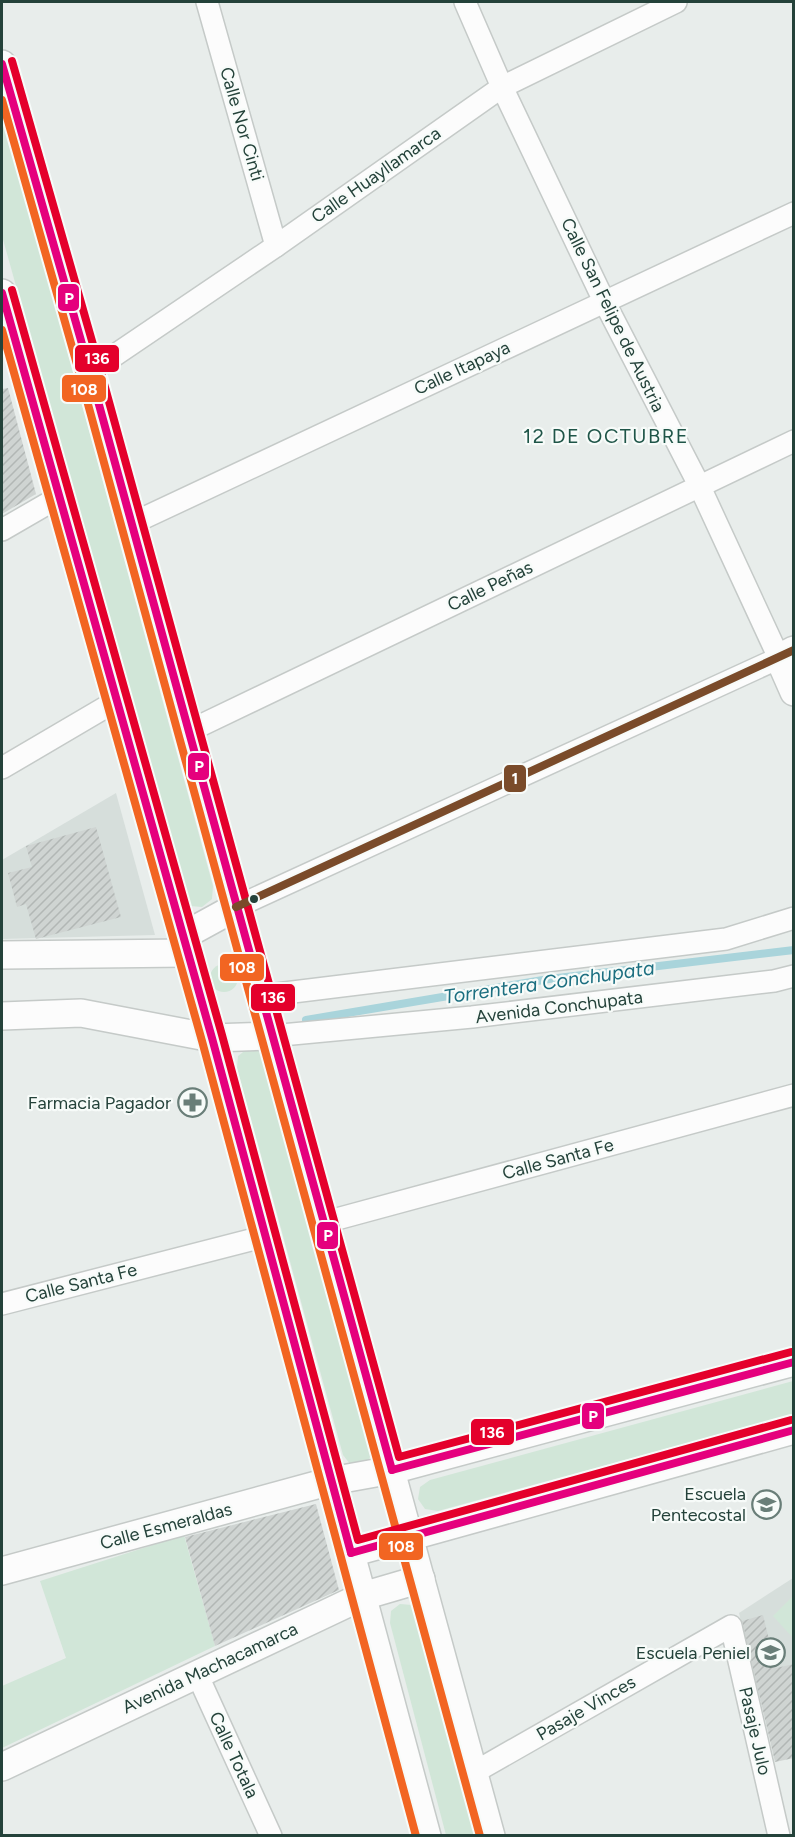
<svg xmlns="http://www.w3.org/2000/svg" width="795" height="1837" font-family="Figtree,sans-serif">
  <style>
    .built { fill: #d6dedb }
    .green { fill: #d1e6d8 }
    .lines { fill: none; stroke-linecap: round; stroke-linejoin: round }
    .stream { stroke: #a9d4db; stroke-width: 8 }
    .building { fill: url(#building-hatch) }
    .minor-casing { stroke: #c5cac8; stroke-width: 24 }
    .tertiary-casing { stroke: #c5cac8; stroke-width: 30 }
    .minor { stroke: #fcfcfc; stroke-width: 21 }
    .tertiary { stroke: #fcfcfc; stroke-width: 27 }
    .bus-1-casing { stroke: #f7fbf9; stroke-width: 12 }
    .bus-2-casing { stroke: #f7fbf9; stroke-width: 12 }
    .bus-3-casing { stroke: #f7fbf9; stroke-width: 12 }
    .bus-4-casing { stroke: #f7fbf9; stroke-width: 12 }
    .bus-1 { stroke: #e5007d; stroke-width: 8 }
    .bus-2 { stroke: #f26522; stroke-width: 8 }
    .bus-3 { stroke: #e4002b; stroke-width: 8 }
    .bus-4 { stroke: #7a4b2a; stroke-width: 8 }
    .bus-dot { fill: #24423a; stroke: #f7fbf9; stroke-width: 2 }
    .labels { text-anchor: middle; stroke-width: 4.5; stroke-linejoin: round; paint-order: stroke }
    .street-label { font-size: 18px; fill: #24423a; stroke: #f7fbf9 }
    .poi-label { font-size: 18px; fill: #24423a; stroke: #f7fbf9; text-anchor: end }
    .neighbourhood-label { font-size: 20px; letter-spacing: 1.5px; fill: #1f5548; stroke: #f7fbf9 }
    .water-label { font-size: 20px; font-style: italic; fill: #1c6f80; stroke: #f7fbf9 }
    .line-badge { stroke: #f7fbf9; stroke-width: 2 }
    .badge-label { font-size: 16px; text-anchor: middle; font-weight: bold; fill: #fff }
  </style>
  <defs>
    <pattern id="building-hatch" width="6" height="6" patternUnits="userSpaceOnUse" patternTransform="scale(1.5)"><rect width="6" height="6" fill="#cfd4d2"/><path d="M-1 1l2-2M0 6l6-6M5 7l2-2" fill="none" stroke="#b2b7b5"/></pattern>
  </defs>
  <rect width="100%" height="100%" fill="#e8edeb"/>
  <g class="built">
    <polygon points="116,793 155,935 2,939 2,860"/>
    <polygon points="793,1578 793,1693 760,1701 739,1613"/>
  </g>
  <g class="green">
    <polygon points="2,111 213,886 212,899 202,907 190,906 2,236"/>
    <circle cx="224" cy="978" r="14"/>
    <polygon points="247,1049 258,1050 266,1060 372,1453 367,1463 350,1464 343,1455 237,1068 238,1056"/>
    <polygon points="793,1381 793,1414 438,1511 425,1509 418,1499 420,1487 430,1480"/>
    <polygon points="184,1535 215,1646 2,1748 2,1686 66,1658 40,1581"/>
    <polygon points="793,1596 793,1638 773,1616"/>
    <polygon points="400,1604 412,1605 417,1609 478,1835 446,1835 390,1623 391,1611"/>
  </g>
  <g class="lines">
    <polyline class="stream" points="306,1020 549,979 794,950"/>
  </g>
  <g class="building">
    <polygon points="8,388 36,494 2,514 2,389"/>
    <polygon points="96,827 121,917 36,939 26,904 17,907 8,873 32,867 26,846"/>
    <polygon points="316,1504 339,1590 215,1646 185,1537"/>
    <polygon points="763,1615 776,1668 794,1664 794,1758 775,1762 742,1621"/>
  </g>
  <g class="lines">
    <defs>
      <g id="minor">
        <polyline points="207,2 276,246"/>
        <polyline points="90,372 276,246 502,87 676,2"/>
        <polyline points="131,524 794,213"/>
        <polyline points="2,530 59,497"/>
        <polyline points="187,732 794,441"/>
        <polyline points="2,768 116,701"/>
        <polyline points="236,907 779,658 699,485 604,301 502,87 465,2"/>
        <polyline points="260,996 726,939 794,918"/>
        <polyline points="271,1036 472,1017 774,981 794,976"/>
        <polyline points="322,1223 794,1095"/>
        <polyline points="2,1304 266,1236"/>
        <polyline points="197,1674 271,1836"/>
        <polyline points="473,1773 731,1626 779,1836"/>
      </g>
      <g id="tertiary">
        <polyline points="2,64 90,372 491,1836"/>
        <polyline points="2,293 212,1038 427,1836"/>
        <polyline points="794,650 779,658 794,692"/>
        <polyline points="183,936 236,907"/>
        <polyline points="2,955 187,953"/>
        <polyline points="2,1016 81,1013 212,1038 271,1036"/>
        <polyline points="351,1553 794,1430"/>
        <polyline points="2,1571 331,1481 392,1470 794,1362"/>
        <polyline points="2,1767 363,1596 421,1579"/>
      </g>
    </defs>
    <use href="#minor" class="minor-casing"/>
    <use href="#tertiary" class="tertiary-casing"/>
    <use href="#minor" class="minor"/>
    <use href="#tertiary" class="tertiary"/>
    <defs>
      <g id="bus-1">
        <polyline points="2,64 90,372 392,1470"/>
        <polyline points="2,293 212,1038 351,1553"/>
        <polyline points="392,1470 794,1362"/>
        <polyline points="351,1553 794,1430"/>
      </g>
      <g id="bus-2">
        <polyline points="2,100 80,375 480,1836"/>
        <polyline points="2,330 202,1041 416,1836"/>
      </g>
      <g id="bus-3">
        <polyline points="12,61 100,369 399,1457 791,1352"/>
        <polyline points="12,290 222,1035 358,1540 791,1420"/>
      </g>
      <polyline id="bus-4" points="236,907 794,650"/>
    </defs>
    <use href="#bus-1" class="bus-1-casing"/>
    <use href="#bus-2" class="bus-2-casing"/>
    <use href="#bus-3" class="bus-3-casing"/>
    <use href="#bus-4" class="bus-4-casing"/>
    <use href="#bus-1" class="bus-1"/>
    <use href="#bus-2" class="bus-2"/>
    <use href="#bus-3" class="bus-3"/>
    <use href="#bus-4" class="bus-4"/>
  </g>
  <defs>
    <symbol id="pharmacy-ring" viewBox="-11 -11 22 22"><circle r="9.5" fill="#f7fbf9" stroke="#697e78" stroke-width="1.5"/><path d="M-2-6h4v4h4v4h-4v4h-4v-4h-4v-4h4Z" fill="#697e78"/></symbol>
    <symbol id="school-ring" viewBox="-11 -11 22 22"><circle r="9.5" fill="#f7fbf9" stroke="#697e78" stroke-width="1.5"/><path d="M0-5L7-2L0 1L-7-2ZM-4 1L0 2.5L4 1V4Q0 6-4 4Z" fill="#697e78"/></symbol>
  </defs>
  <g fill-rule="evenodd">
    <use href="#pharmacy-ring" x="176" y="1086" width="33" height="33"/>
    <use href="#school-ring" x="750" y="1488" width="33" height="33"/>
    <use href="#school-ring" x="754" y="1636" width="33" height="33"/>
  </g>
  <circle class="bus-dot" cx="254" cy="899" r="5"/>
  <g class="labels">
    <g class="street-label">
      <text transform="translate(242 124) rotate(74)" y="6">Calle Nor Cinti</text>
      <text transform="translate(376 175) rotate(-35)" y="6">Calle Huayllamarca</text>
      <text transform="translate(613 315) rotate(64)" y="6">Calle San Felipe de Austria</text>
      <text transform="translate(462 368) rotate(-25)" y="6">Calle Itapaya</text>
      <text transform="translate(490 586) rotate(-26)" y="6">Calle Peñas</text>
      <text transform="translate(559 1007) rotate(-7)" y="6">Avenida Conchupata</text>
      <text transform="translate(558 1159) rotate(-15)" y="6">Calle Santa Fe</text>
      <text transform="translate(81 1283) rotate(-14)" y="6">Calle Santa Fe</text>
      <text transform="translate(166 1526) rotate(-15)" y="6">Calle Esmeraldas</text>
      <text transform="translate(210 1668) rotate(-25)" y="6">Avenida Machacamarca</text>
      <text transform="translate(586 1708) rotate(-30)" y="6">Pasaje Vinces</text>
      <text transform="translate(755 1731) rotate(77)" y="6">Pasaje Julo</text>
      <text transform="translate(234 1755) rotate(65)" y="6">Calle Totala</text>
    </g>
    <g class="poi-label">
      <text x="171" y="1109">Farmacia Pagador</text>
      <text x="746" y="1500">Escuela<tspan x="746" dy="21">Pentecostal</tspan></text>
      <text x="750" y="1659">Escuela Peniel</text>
    </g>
    <g class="neighbourhood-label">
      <text x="606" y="443">12 DE OCTUBRE</text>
    </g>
    <g class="water-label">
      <text transform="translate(549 982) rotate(-8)" y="7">Torrentera Conchupata</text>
    </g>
  </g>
  <g class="line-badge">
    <rect x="57" y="283" width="23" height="29" rx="6" fill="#e5007d"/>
    <rect x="74" y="344" width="46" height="29" rx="6" fill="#e4002b"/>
    <rect x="61" y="374" width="46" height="29" rx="6" fill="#f26522"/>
    <rect x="187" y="752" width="23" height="29" rx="6" fill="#e5007d"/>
    <rect x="503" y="764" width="24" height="29" rx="6" fill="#7a4b2a"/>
    <rect x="219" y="953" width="46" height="29" rx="6" fill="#f26522"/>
    <rect x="250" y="983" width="46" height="29" rx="6" fill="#e4002b"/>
    <rect x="316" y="1221" width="23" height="29" rx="6" fill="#e5007d"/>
    <rect x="581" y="1402" width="24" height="28" rx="6" fill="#e5007d"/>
    <rect x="470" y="1418" width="45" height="28" rx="6" fill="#e4002b"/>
    <rect x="378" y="1532" width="46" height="29" rx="6" fill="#f26522"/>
  </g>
  <g class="badge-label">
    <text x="69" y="304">P</text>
    <text x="97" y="364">136</text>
    <text x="84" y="395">108</text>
    <text x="199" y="772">P</text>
    <text x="515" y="784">1</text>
    <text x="242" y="973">108</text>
    <text x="273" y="1003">136</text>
    <text x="328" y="1241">P</text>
    <text x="593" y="1422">P</text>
    <text x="492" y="1438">136</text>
    <text x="401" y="1552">108</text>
  </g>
  <rect width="795" height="1837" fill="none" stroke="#24423a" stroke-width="6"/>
</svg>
